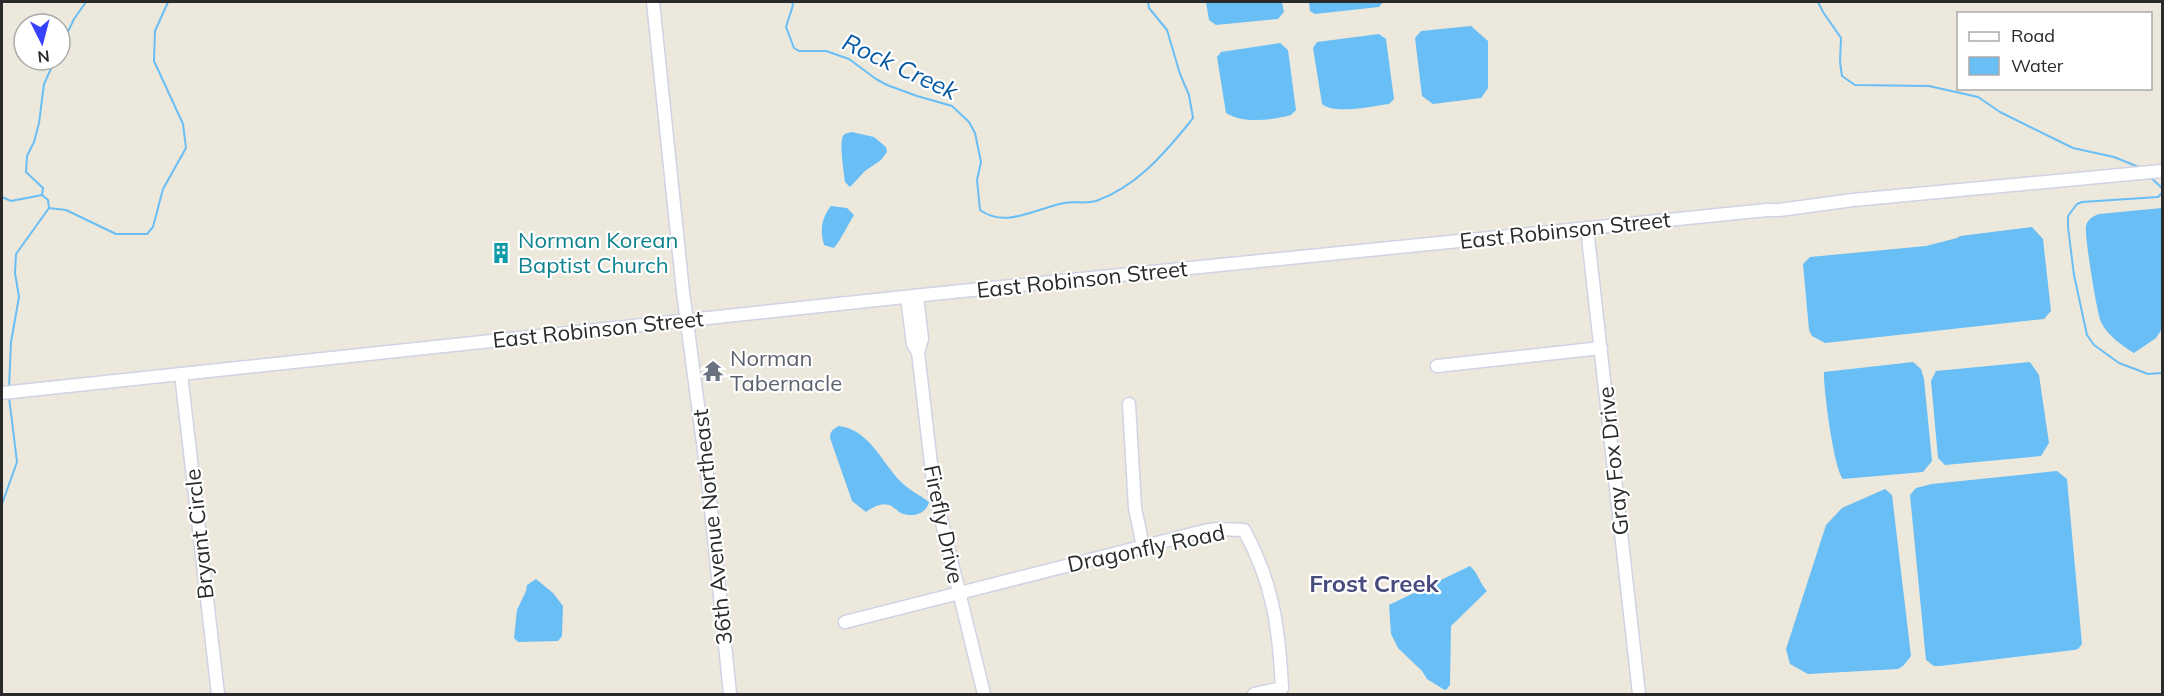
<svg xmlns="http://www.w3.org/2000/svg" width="2164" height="696" font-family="Mulish,sans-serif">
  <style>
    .water { fill: #69bef5 }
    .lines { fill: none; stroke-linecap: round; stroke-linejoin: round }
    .stream { stroke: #69bef5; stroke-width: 2 }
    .minor-casing { stroke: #d1d2e4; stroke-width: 15 }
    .minor { stroke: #fff; stroke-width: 12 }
    .labels { text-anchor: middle; stroke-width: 4.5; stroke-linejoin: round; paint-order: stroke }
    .street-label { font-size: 22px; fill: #2a2a2a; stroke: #fff }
    .culture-label { font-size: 22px; fill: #0d838f; stroke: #fff; text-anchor: start }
    .worship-label { font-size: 22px; fill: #5b616d; stroke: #fff; text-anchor: start }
    .water-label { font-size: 24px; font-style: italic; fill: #0659a3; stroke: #fff }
    .neighbourhood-label { font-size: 24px; font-weight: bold; fill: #484b7e; stroke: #fff }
  </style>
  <rect width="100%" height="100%" fill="#ede8dc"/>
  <g class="water">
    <polygon points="1206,2 1282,2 1284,12 1278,19 1216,25 1209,20"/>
    <polygon points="1309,2 1383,2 1379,7 1315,14 1310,11"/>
    <polygon points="1471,26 1488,41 1488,88 1481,98 1433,104 1422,96 1415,38 1421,31"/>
    <path d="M 1379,34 L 1386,39 L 1394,99 L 1389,104 C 1373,106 1335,115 1322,104 L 1313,48 L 1317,42 Z"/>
    <path d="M 1280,43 L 1288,50 L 1296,110 L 1291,115 C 1273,120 1243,124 1226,113 L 1217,57 L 1221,52 Z"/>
    <path d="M 852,132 L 874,137 L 886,147 L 887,152 L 881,160 L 865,171 L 850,187 L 845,182 C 844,172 839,144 843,136 C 845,133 848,133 852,132 Z"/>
    <path d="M 831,206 L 847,208 L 854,215 C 847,226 842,238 834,248 L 824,245 C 820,231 821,218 831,206 Z"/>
    <path d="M 2162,208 L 2162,329 L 2156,338 L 2134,353 C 2121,345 2108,336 2101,322 C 2097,314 2084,233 2086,226 C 2087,220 2093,216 2099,214 Z"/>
    <polygon points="2032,227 2043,239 2051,311 2044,319 1825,343 1812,336 1809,330 1803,264 1810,257 1926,246 1957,238 1960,236"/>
    <path d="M 1913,362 L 1921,369 L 1924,379 L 1932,461 L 1923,472 L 1843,479 C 1834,471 1823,387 1824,372 Z"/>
    <polygon points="2030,362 2039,375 2049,443 2041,456 1945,465 1938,458 1931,381 1936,371"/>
    <path d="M 839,426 C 870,430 882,463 901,482 C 909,490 920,495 929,502 C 926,514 913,518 901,513 C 897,511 893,506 889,505 C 882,502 871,508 866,512 L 852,501 L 830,438 C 830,431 833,429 839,426 Z"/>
    <polygon points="2057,471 2067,479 2082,644 2078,649 2074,650 1940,666 1934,666 1926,660 1910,495 1916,488 1932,484"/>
    <polygon points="1885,489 1892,495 1911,656 1903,666 1898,669 1808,674 1790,664 1786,649 1826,525 1842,508"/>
    <path d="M 1470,566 C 1478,573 1479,582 1487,591 L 1451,626 L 1450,685 L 1446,690 L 1443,689 L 1427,679 L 1422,671 L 1398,648 L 1391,634 L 1389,605 Z"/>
    <polygon points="536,579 553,593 563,606 562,636 558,641 518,642 514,638 517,610 526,591 527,585"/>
  </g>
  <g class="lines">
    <g class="stream">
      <path d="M 792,2 L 793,5 L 786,27 L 794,48 L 799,51 L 826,51 L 849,59 L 876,79 L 887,85 L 917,96 L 952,106 L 969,122 L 975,133 L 981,162 L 977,180 L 980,210 C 1001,225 1023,215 1046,208 C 1052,206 1058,204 1064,203 C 1074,201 1086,204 1096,201 C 1136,187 1164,154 1190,122 L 1193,118 L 1189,95 L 1180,74 L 1167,30 L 1149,8 L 1148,2"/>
      <polyline points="1818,2 1823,12 1841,38 1840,62 1842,76 1855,85 1929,86 1978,97 2000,112 2073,148 2114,157 2141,168"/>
      <polyline points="60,48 74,19 86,2"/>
      <polyline points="2149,176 2162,188"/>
      <polyline points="2162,193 2158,197 2082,202 2077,204 2068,216 2068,227 2074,275 2087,335 2094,345 2119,363 2148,374 2162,373"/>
      <polyline points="2,197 11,201 42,195"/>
      <polyline points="49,208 66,210 116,234 147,234 153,227 163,189 186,148 183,124 154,61 155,31 168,2"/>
      <polyline points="49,208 48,200 42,195 43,188 26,172 27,156 34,142 39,123 44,84 55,60"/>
      <polyline points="9,388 11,342 19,297 15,273 16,254 49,208"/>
      <polyline points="2,504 17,462 9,397"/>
    </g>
    <defs>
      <g id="minor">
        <polyline points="653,2 683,292 709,489 730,694"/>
        <polyline points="1587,228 1639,694"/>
        <polyline points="917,296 922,339 918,352 934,490 984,694"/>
        <polyline points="907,297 913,344 918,352"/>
        <polyline points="1437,366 1601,348"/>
        <polyline points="181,374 218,694"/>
        <polyline points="2,393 942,293 1767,210 1779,210 1853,200 2162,171"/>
        <polyline points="1129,404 1135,508 1143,546"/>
        <path d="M 845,622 L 1204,531 L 1217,529 L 1244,530 C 1273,583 1279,628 1282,688 L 1254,694"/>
      </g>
    </defs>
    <use href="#minor" class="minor-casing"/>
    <use href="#minor" class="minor"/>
  </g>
  <defs>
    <symbol id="building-bare" viewBox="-9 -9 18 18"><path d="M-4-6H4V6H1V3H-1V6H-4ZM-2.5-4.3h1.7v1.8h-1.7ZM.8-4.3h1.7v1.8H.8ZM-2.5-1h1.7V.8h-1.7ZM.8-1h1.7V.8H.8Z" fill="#0f9aa8" stroke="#fff" stroke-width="2.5" paint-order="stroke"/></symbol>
    <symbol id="temple-bare" viewBox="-9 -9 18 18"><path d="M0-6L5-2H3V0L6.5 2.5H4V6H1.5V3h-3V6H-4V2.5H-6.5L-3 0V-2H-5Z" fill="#6b7280" stroke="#fff" stroke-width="2.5" paint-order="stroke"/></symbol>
  </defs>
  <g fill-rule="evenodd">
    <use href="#building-bare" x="486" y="238" width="30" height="30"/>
    <use href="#temple-bare" x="698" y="356" width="30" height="30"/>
  </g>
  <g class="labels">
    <g class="street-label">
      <text transform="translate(1565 230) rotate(-6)" y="8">East Robinson Street</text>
      <text transform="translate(1082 279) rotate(-6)" y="8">East Robinson Street</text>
      <text transform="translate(598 329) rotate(-6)" y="8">East Robinson Street</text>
      <text transform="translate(1613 461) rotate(-96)" y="8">Gray Fox Drive</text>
      <text transform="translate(944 524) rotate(78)" y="8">Firefly Drive</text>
      <text transform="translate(712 527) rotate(-96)" y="8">36th Avenue Northeast</text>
      <text transform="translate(199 534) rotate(-96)" y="8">Bryant Circle</text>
      <text transform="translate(1146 548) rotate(-12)" y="8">Dragonfly Road</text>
    </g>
    <g class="culture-label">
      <text x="518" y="248">Norman Korean<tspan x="518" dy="25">Baptist Church</tspan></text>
    </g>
    <g class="worship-label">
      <text x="730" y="366">Norman<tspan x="730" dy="25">Tabernacle</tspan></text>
    </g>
    <g class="water-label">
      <text transform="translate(900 67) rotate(25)" y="8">Rock Creek</text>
    </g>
    <g class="neighbourhood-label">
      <text x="1374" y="592">Frost Creek</text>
    </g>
  </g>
  <rect width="2164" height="696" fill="none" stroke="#2a2a2a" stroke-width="6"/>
  <rect x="1957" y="12" width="195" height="78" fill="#ffffff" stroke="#aaaaaa" stroke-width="1.5"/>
  <rect x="1969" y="32" width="30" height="9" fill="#ffffff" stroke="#aaaaaa" stroke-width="1.5"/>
  <text x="2011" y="42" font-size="18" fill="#2a2a2a">Road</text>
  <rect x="1969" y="57" width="30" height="18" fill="#69bef5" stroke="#aaaaaa" stroke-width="1.5"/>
  <text x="2011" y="72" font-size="18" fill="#2a2a2a">Water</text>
  <g transform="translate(42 42) rotate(174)"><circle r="28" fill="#ffffff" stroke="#aaaaaa" stroke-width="1.5"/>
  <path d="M0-4.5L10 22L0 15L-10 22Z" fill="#3742ff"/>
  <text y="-9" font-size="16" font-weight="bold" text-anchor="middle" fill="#2a2a2a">N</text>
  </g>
</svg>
